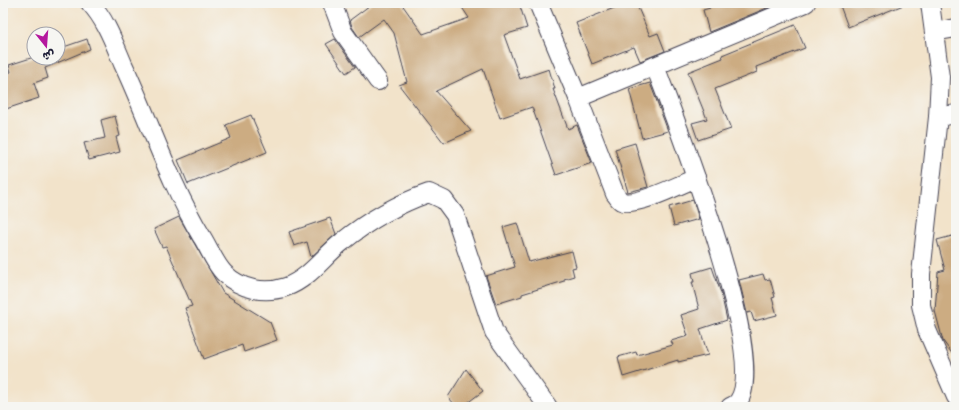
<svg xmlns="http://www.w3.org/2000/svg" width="959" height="410" font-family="'Patrick Hand','Playpen Sans Arabic',sans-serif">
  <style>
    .building { fill: #ccac82 }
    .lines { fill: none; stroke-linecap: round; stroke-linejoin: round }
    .minor-casing { stroke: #413f50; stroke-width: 20 }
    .minor { stroke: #fff; stroke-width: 18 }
  </style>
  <rect width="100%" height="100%" fill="#f6f6f2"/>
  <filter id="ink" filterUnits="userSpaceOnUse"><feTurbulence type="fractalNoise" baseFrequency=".025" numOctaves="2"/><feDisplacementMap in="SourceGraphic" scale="8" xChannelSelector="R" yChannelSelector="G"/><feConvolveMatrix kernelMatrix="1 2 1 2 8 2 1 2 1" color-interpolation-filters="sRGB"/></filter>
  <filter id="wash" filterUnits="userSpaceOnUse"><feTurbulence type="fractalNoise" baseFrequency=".012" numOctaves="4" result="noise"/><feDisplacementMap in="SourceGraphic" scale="16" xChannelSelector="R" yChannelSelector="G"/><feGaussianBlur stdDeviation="0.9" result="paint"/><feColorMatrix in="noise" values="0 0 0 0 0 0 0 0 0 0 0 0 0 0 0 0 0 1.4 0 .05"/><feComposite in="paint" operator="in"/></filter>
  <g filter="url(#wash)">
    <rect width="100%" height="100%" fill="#f2e3ca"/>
    <g id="blocks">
      <g class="building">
        <polygon points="373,3 401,3 423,34 469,18 459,3 519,3 527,28 504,35 520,79 549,69 555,89 553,89 568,129 577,125 592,163 556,175 532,107 500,118 483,69 436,91 471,131 444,143 399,85 407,82 394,33 384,19 359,37 352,27 350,20"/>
        <polygon points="627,3 636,3 650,36 658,33 665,51 640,61 634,47 592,64 576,23"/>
        <polygon points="708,3 779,3 709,32 703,10 710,8"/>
        <polygon points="839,3 906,3 906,4 848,27"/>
        <polygon points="795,25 805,48 756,67 757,72 715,89 731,129 698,140 692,123 707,119 688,72 723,58 722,55"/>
        <polygon points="87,39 90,49 45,68 48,78 34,83 39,98 3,110 3,74 11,72 9,65 34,57 58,58 58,49"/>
        <polygon points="335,39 355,67 346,73 326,44"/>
        <polygon points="650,83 668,131 642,138 629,89"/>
        <polygon points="251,115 267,152 188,184 178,160 231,138 226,125"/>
        <polygon points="115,116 120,136 116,137 120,152 89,160 84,143 105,138 101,120"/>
        <polygon points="635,143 648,187 628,192 615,149"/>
        <polygon points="693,200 699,219 674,226 669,207"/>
        <polygon points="179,217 223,293 270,322 277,340 244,352 242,345 204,359 185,308 192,306 166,246 162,247 154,229"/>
        <polygon points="330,218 336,234 311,257 307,242 294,246 289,232"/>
        <polygon points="517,223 529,262 572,251 576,267 572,268 574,276 564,279 564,281 522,294 522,296 496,304 486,276 515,267 503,227"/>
        <polygon points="956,235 956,359 943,341 935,311 938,272 945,270 937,240"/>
        <polygon points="712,267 721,293 727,320 700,329 708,355 678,362 678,360 623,377 618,357 636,352 637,355 673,345 671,341 688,336 681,315 699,309 692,282 694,282 692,273"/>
        <polygon points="763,274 765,280 770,279 775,297 772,298 777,315 754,321 751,312 747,313 739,280"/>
        <polygon points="466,369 483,391 462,407 457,407 448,397"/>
      </g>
    </g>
  </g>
  <g filter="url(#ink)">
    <use href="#blocks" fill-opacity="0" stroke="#413f50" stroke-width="1"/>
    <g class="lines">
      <defs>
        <g id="minor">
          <path d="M 90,3 C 106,20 114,43 123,64 C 150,122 169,182 202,237 C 209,248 215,264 224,273 C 241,290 265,294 286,287 C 309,279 324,256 342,242 C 369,220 397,204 429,193 L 444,200 L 455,215 L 494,332 L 548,407"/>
          <polyline points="332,3 343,32 378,81"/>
          <path d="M 538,3 L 578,98 L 615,194 C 617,196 619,200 621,201 C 634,208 681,184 696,178"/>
          <polyline points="930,3 940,77 938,117 921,274 921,305 927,330 956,397"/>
          <polyline points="934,32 956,28"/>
          <path d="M 655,66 C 675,120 770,358 738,402 C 736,404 732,406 730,407"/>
          <polyline points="578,98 806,3"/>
          <polyline points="938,117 956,114"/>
        </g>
      </defs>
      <use href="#minor" class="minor-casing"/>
      <use href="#minor" class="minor"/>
    </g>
  </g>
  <rect width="959" height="410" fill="none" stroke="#f6f6f2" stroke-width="16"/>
  <g transform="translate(46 46) rotate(163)"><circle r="19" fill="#f6f6f2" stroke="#a1a1a9"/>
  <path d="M0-3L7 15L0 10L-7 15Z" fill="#b5179e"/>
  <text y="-6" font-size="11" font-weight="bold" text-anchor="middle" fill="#22223b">ش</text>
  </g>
</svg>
